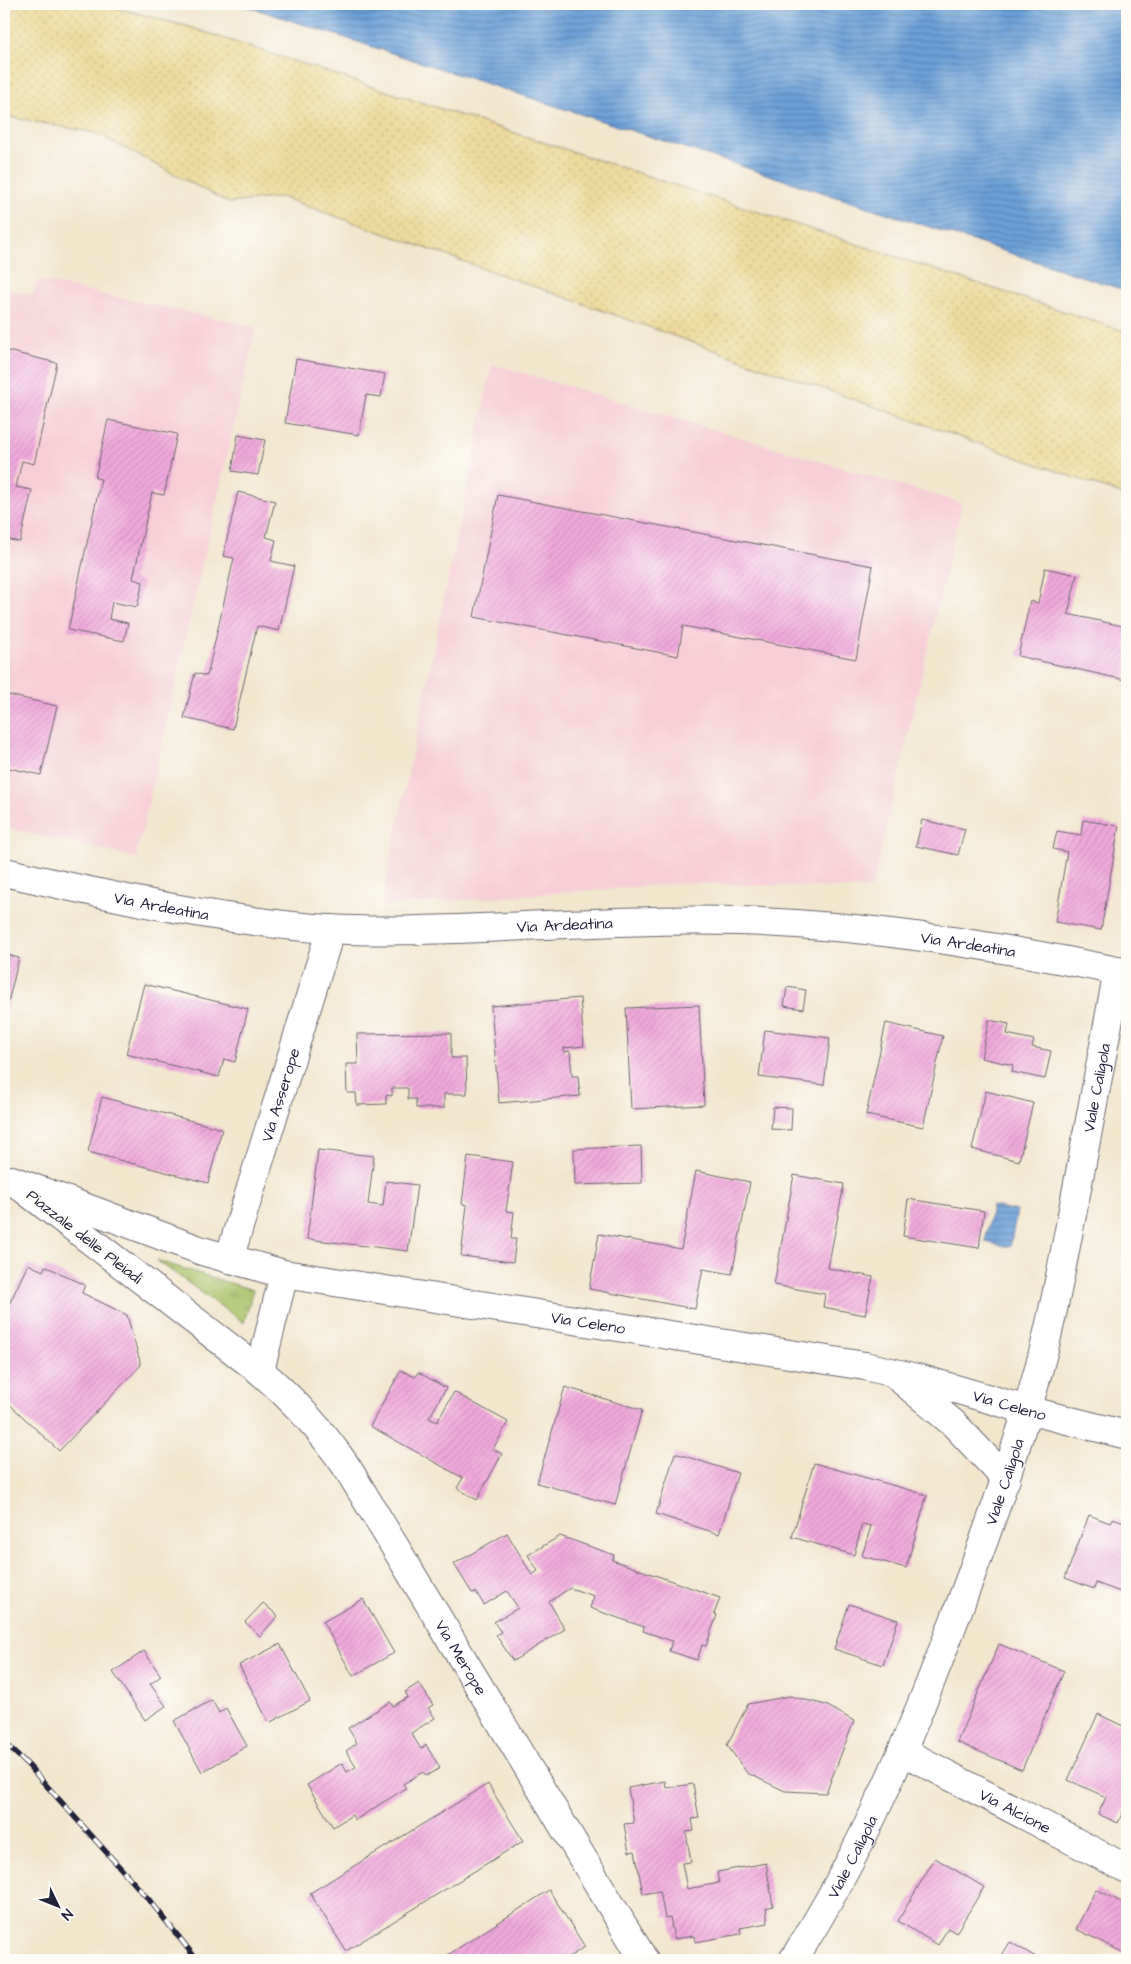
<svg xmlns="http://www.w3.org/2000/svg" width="1131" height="1964" font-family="'Architects Daughter',sans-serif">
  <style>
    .built { fill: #f6cfd6 }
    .grass { fill: url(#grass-tufts); stroke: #647050 }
    .sand { fill: url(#sand-dots); stroke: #887e6c }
    .water { fill: url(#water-rules); stroke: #466089 }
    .building { fill: url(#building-hatch) }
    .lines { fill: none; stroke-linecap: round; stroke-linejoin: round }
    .minor-casing { stroke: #6b676e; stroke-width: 30 }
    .major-casing { stroke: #6b676e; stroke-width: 30 }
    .minor { stroke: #fff; stroke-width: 28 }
    .major { stroke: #fff; stroke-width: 28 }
    .rail-casing { stroke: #22223b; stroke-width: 5.5 }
    .rail { stroke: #fdfcf7; stroke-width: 4; stroke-dasharray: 11; stroke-linecap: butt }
    .labels { text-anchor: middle; stroke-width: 4.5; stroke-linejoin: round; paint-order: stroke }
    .street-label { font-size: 16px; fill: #22223b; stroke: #fdfcf7 }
  </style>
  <defs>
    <pattern id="grass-tufts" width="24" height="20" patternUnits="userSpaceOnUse" patternTransform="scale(1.25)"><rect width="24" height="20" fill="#a7bf65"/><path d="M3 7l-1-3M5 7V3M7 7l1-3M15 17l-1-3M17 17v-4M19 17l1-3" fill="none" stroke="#889b54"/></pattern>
    <pattern id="sand-dots" width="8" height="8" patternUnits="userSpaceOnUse" patternTransform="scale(1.25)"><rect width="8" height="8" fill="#eeda9e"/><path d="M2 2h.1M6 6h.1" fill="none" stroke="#ccbb89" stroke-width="1.8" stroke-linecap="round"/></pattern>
    <pattern id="water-rules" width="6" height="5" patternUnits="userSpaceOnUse" patternTransform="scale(1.25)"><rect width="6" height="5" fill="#6b9fd7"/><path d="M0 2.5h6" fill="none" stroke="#5881b0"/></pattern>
    <pattern id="building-hatch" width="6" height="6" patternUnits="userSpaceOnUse" patternTransform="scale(1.25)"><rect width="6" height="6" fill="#f0a9dd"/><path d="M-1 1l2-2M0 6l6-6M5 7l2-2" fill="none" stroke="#ce91bf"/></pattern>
  </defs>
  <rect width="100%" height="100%" fill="#fdfcf7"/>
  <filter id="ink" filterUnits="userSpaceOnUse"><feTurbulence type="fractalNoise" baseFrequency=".02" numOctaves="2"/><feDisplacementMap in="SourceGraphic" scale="10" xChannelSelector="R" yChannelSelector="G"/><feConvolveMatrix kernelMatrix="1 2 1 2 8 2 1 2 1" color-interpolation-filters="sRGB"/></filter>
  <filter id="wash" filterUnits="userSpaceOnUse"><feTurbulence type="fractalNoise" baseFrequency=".0096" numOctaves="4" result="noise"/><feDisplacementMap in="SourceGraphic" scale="20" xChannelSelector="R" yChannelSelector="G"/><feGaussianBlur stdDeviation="1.12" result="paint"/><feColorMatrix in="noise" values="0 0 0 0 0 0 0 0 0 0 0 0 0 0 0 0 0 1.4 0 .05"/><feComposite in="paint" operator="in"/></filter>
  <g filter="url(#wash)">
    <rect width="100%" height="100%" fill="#f2e6cd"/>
    <g class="built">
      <polygon points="37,280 256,327 136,858 4,827 4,290 33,295"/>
      <polygon points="492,364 962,503 872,889 689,883 381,906"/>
    </g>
    <polygon class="grass" points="156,1260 253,1290 244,1323"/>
    <polygon class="sand" points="4,4 102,4 186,26 1127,332 1127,496 281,197 229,203 96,133 4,116"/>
    <g class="water">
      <polygon points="240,4 1127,4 1127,291"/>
      <polygon points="992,1206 1017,1211 1010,1247 985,1242"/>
    </g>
    <g id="blocks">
      <g class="building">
        <polygon points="4,350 57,363 34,464 22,461 16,487 32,490 20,542 6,539 5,547"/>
        <polygon points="296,359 385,374 381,397 366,395 359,435 285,423"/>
        <polygon points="108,420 177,434 164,495 152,493 133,579 143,582 137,607 112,602 109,619 128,623 124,641 68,630 101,479 95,478"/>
        <polygon points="238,435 265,440 258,475 232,471"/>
        <polygon points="238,492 275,501 266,537 276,540 271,561 294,566 279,631 257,626 233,729 184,718 195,673 207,676 234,558 223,556"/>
        <polygon points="498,495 873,566 856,659 683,626 678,656 474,617"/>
        <polygon points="1045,568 1077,575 1068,614 1127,627 1127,667 1125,680 1018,656 1030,601 1038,603"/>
        <polygon points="4,694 57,706 41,775 4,767"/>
        <polygon points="922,820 965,829 958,855 916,846"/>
        <polygon points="1083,820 1119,826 1101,930 1055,922 1067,852 1053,849 1057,831 1081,835"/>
        <polygon points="4,954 19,958 4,1019"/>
        <polygon points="144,984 248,1009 235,1062 224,1059 219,1077 126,1054"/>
        <polygon points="787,987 806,990 803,1009 784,1006"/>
        <polygon points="580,998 584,1046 564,1048 564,1052 570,1051 572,1076 578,1076 580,1096 499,1103 491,1006"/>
        <polygon points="699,1005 704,1105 631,1109 626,1008"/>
        <polygon points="989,1020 1009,1024 1007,1034 1034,1040 1032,1047 1051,1051 1045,1079 1012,1072 1013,1065 981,1058"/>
        <polygon points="886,1023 943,1036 923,1127 866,1115"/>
        <polygon points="765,1030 830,1038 824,1085 759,1077"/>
        <polygon points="451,1033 451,1058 466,1058 467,1094 444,1094 444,1108 416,1108 416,1099 408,1099 408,1088 392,1088 392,1096 386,1095 386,1104 357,1105 356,1093 347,1093 346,1064 358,1064 357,1034"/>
        <polygon points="986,1091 1033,1103 1019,1161 972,1149"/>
        <polygon points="102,1097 222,1129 208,1183 88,1152"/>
        <polygon points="773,1107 792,1108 791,1130 771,1129"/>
        <polygon points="641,1146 642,1183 575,1185 574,1149"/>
        <polygon points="318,1150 374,1156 368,1204 383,1206 386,1181 417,1185 408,1251 307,1239"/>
        <polygon points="468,1156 513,1162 506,1211 514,1212 511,1239 516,1239 513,1262 461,1256 467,1205 462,1204"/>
        <polygon points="696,1171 750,1182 732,1274 703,1269 695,1309 589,1289 599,1234 681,1249"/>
        <polygon points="794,1175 844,1184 828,1268 873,1277 865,1315 823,1307 825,1294 774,1285"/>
        <polygon points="908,1199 984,1211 979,1248 903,1236"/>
        <polygon points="28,1264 43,1271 45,1266 85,1285 82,1293 127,1315 141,1365 59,1451 4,1399 4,1315"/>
        <polygon points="401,1370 415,1377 418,1372 446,1388 429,1418 437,1422 454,1392 508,1422 493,1449 502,1454 477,1500 457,1488 463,1478 370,1426"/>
        <polygon points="565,1387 642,1410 615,1505 537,1483"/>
        <polygon points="675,1453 738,1473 719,1534 656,1514"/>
        <polygon points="814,1463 927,1495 906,1568 862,1556 871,1526 862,1524 854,1555 792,1537"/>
        <polygon points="1089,1515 1110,1523 1113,1518 1127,1523 1127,1582 1123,1593 1096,1583 1094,1589 1065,1578"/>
        <polygon points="507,1533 532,1575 538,1571 528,1555 560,1536 614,1555 612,1560 720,1598 714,1614 717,1615 706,1646 702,1645 697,1660 669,1651 672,1641 643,1631 644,1627 590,1608 594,1596 570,1588 549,1602 565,1629 513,1661 496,1635 501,1632 494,1622 518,1608 507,1591 484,1605 476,1592 472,1593 454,1564"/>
        <polygon points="363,1599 394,1653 353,1676 323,1622"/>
        <polygon points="263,1603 278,1616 260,1636 245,1622"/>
        <polygon points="849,1604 898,1620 883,1665 834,1649"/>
        <polygon points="280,1644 310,1701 269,1723 239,1665"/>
        <polygon points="999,1644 1064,1671 1022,1770 957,1742"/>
        <polygon points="144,1651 161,1676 150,1684 166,1706 145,1720 113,1672"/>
        <polygon points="419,1683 433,1705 428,1708 435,1718 411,1733 421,1749 426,1745 440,1768 426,1776 423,1772 403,1784 406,1788 355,1820 352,1815 333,1827 307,1785 342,1763 347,1772 356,1767 346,1751 357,1743 348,1728 390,1702 393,1706 408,1697 405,1692"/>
        <polygon points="790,1696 826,1705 854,1721 826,1793 785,1791 747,1773 727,1745 748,1704"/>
        <polygon points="212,1700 219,1713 226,1708 247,1746 202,1772 174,1721"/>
        <polygon points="1098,1714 1127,1728 1127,1803 1118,1823 1098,1814 1106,1797 1068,1780"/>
        <polygon points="665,1781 666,1788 693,1784 699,1818 692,1819 694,1831 686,1832 691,1862 682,1863 687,1889 719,1883 717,1872 766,1863 773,1906 766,1908 768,1923 740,1928 741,1934 695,1942 694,1936 674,1939 670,1917 665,1918 660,1891 643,1894 635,1851 629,1852 624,1824 634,1823 628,1788"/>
        <polygon points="488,1784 523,1841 346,1951 310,1893"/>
        <polygon points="935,1858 984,1887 956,1933 948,1928 938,1945 898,1921"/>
        <polygon points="1096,1889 1127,1905 1127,1947 1124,1953 1076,1929"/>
        <polygon points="549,1890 585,1947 564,1960 440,1960"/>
        <polygon points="1010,1942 1041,1960 999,1960"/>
      </g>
    </g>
  </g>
  <g filter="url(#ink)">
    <use href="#blocks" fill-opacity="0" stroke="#6b676e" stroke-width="1"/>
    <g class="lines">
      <defs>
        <g id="minor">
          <path id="s1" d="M 229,1259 L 331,929"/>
          <path id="s2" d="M 284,1274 L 260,1371 L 12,1180 L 202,1251 L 284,1274 L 865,1366 L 921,1379 L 1027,1410 L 1127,1435"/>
          <path id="s3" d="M 260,1371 C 294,1400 323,1432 348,1469 L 644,1960"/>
          <polyline points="899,1378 954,1424 1006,1479"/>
          <path id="s4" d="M 902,1751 L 1127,1869"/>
          <path id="s5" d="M 793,1960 C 862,1853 912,1733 957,1613 C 989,1528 1020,1442 1043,1353 C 1056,1302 1065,1250 1075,1199 C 1089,1123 1104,1047 1118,971"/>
        </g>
        <g id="major">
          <path id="s6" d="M 4,872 C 111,896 218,921 329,929 C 380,932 431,930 482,928 C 568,924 653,919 738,921 C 870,925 999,946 1127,973"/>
        </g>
      </defs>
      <use href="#minor" class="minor-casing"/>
      <use href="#major" class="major-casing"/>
      <use href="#minor" class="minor"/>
      <use href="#major" class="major"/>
      <defs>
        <polyline id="rail" points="4,1742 29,1766 151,1902 197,1960"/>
      </defs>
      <use href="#rail" class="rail-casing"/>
      <use href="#rail" class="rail"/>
    </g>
  </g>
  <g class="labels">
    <g class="street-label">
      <text dy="6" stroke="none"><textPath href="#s6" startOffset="161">Via Ardeatina</textPath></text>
      <text dy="6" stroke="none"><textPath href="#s6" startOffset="566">Via Ardeatina</textPath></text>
      <text dy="6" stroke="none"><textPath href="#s6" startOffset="971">Via Ardeatina</textPath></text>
      <text dy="6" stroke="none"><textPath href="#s5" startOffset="929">Viale Caligola</textPath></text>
      <text dy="6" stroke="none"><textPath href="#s1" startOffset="172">Via Asserope</textPath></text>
      <text transform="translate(85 1236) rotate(38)" y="6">Piazzale delle Pleiadi</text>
      <text dy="6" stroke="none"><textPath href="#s2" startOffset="1009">Via Celeno</textPath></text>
      <text dy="6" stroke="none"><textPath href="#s2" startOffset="1439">Via Celeno</textPath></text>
      <text dy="6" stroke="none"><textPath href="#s5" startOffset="524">Viale Caligola</textPath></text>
      <text dy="6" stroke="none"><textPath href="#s3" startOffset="352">Via Merope</textPath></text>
      <text dy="6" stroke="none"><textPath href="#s4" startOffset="128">Via Alcione</textPath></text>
      <text dy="6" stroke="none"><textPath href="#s5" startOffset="119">Viale Caligola</textPath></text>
    </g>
  </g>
  <rect width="1131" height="1964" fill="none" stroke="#fdfcf7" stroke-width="20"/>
  <g transform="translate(58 1906) rotate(133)" stroke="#fdfcf7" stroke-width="4" paint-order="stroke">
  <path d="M0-4L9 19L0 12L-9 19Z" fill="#22223b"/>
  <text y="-8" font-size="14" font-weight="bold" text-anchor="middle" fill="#22223b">N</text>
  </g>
</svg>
